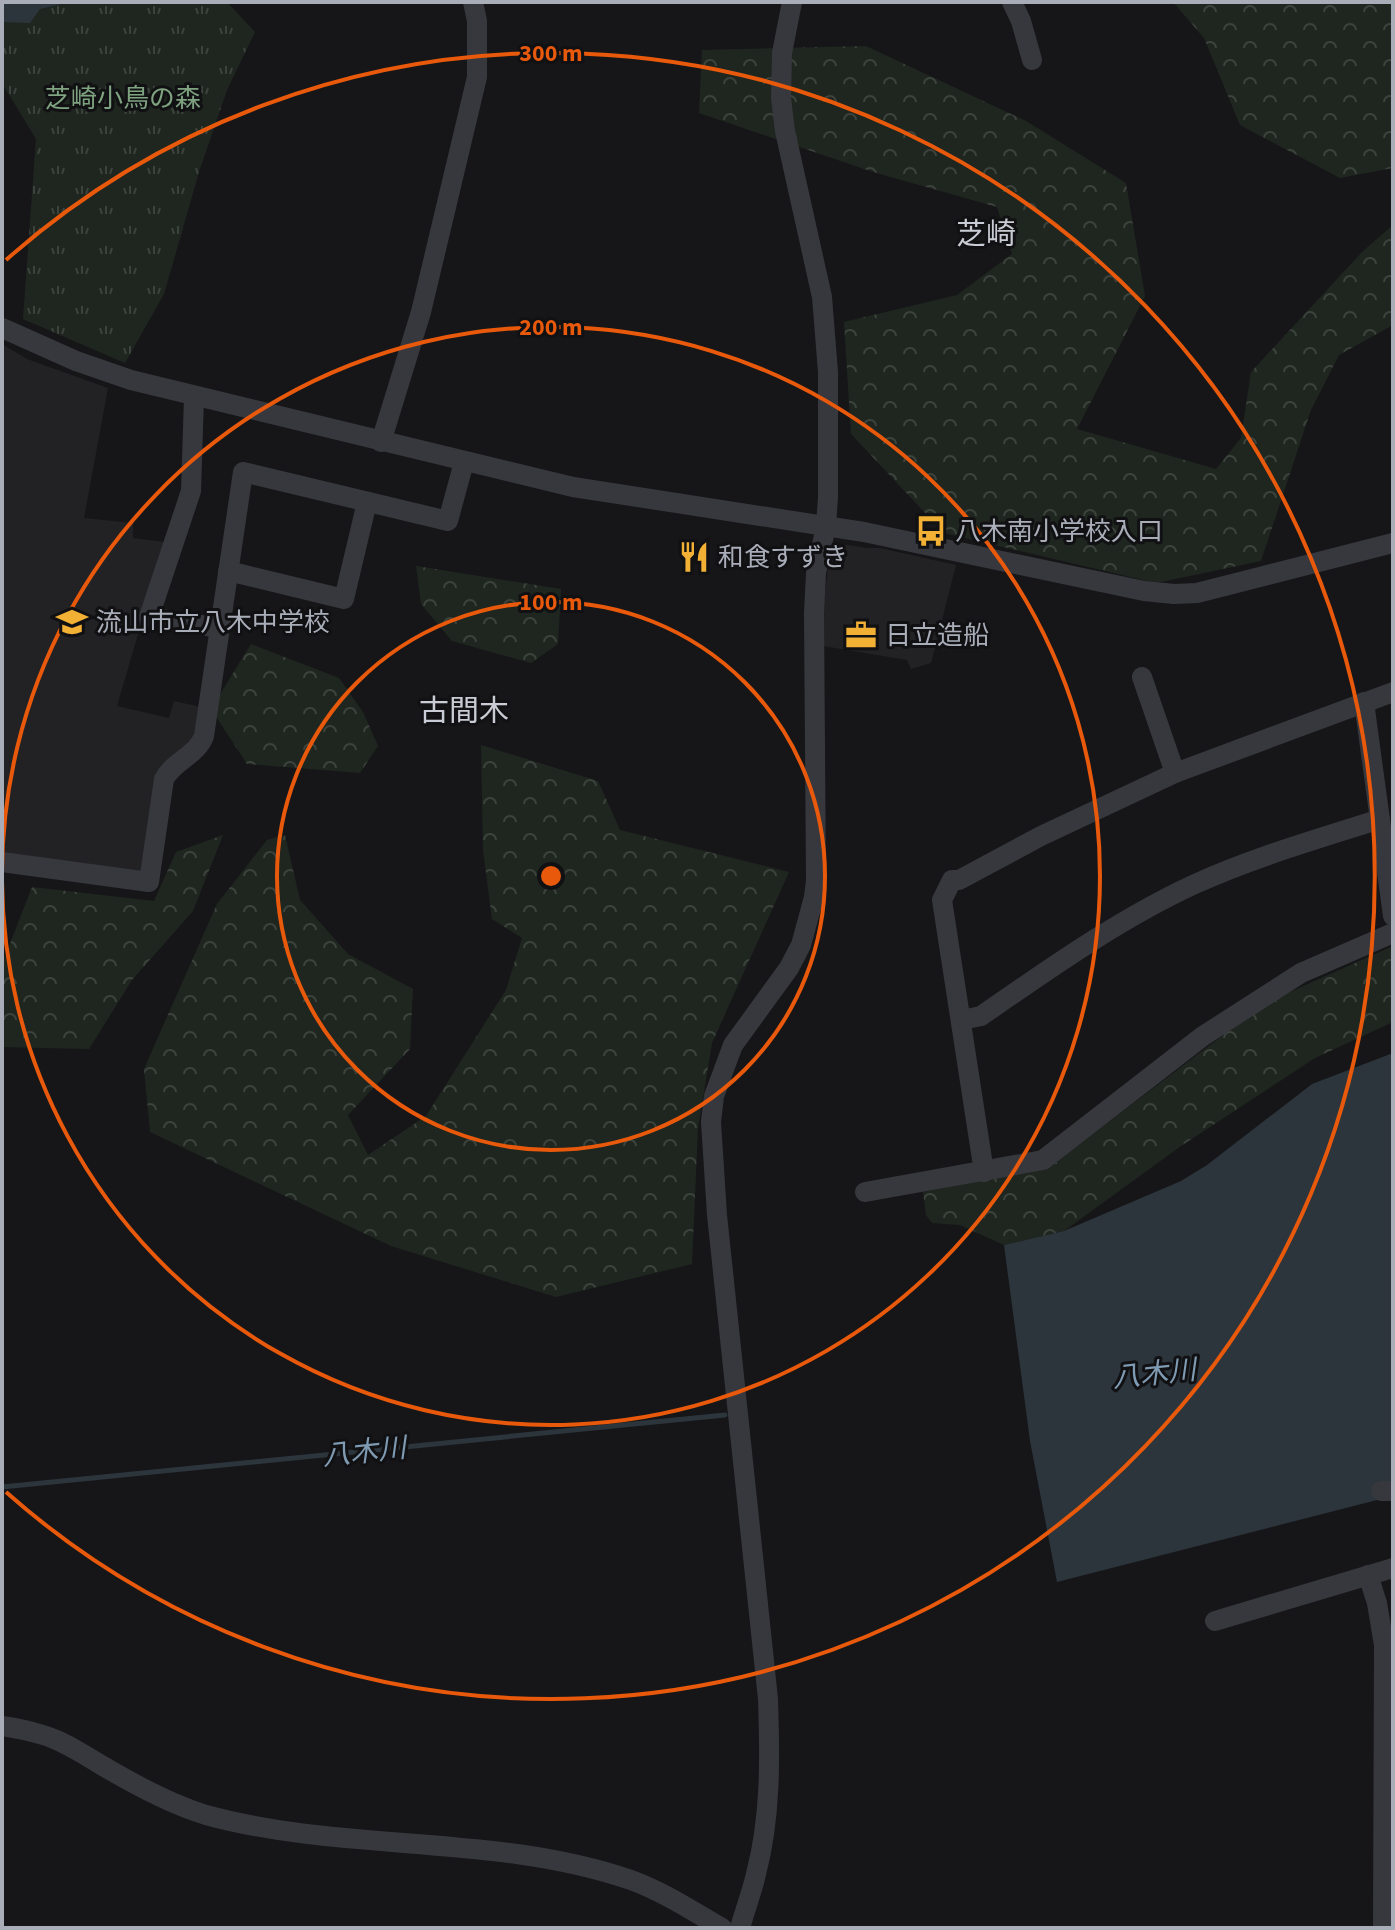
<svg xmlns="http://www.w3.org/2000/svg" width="1395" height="1930" font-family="'Source Sans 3','Noto Sans JP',sans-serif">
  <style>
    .built { fill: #222225 }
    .forest { fill: url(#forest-crowns) }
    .park { fill: url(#park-tufts) }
    .water { fill: #2c353c }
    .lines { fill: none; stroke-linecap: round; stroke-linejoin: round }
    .stream { stroke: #2c353c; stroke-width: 5 }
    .minor { stroke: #37383d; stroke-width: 20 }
    .ring { fill: none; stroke: #e8590c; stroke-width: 4 }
    .labels { text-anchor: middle; stroke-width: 6; stroke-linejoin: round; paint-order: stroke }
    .park-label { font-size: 26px; fill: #7fa381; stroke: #111113 }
    .poi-label { font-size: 26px; fill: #a8adb8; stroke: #111113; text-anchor: start }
    .water-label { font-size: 28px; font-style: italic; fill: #7f9bb3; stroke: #111113 }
    .quarter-label { font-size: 30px; fill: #c9ccd4; stroke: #111113 }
    .centre { fill: #e8590c; stroke: #111113; stroke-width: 4 }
    .ring-label { font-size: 24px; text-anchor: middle; font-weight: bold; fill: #e8590c; stroke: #111113; stroke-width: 6; stroke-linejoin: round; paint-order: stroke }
  </style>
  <defs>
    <pattern id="forest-crowns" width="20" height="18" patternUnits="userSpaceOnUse" patternTransform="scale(2)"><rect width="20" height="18" fill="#1e261f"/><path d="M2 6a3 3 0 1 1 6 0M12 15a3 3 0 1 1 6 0" fill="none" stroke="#3c433d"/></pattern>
    <pattern id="park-tufts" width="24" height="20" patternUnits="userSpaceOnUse" patternTransform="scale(2)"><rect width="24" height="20" fill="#1e261f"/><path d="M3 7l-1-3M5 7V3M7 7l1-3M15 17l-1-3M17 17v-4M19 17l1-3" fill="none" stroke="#3c433d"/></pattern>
  </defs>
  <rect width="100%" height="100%" fill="#161618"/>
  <g class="built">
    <polygon points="2,344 27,359 108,388 84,518 133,523 133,538 165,542 117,706 169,718 174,701 201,707 192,745 156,772 141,876 2,856"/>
    <polygon points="842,544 867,548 880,548 956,565 931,663 911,669 907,660 823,646 824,600 830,552"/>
  </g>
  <g class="forest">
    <polygon points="1173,2 1393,2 1393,168 1340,178 1240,125 1204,38"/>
    <polygon points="866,46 1026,121 1126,183 1145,296 1077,429 1216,469 1241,438 1251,372 1363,251 1393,225 1393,325 1339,355 1311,410 1261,561 1156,583 944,533 851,434 844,322 957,295 1012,254 997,207 873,172 699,113 702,50"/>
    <polygon points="416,566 561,589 558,644 531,663 452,641 421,604"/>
    <polygon points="251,644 339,678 363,712 378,746 360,773 247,764 211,709"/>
    <polygon points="481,745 598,781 620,830 789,872 712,1043 698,1128 692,1264 556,1297 391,1246 150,1132 144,1069 217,904 267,840 285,835 300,900 348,954 413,989 410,1049 348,1115 368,1155 426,1116 506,990 522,938 492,919 483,850"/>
    <polygon points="223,835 193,911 132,980 89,1049 2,1047 2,964 32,887 154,901 176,852"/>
    <polygon points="1393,946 1393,1022 1315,1058 1181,1146 1064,1231 1004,1245 960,1225 932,1223 926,1215 923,1192 1051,1166 1231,1029 1281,996"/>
  </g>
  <polygon class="park" points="2,2 227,2 255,32 227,90 199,172 164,294 125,363 23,319 36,139 2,83"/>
  <g class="water">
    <polygon points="2,2 70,2 40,9 30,23 2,22"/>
    <polygon points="1393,1053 1393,1483 1381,1499 1057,1582 1030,1441 1004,1245 1064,1231 1181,1181 1207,1165 1312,1084"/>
  </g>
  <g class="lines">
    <polyline class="stream" points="2,1487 725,1415"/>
    <g class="minor">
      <polyline points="1012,2 1021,21 1032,60"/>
      <polyline points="2,328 76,361 131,380 573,487 864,532 1144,591 1174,594 1197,593 1393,543"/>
      <polyline points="194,397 191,491 149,617 220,628"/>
      <polyline points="381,442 421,312 477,77 477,21 473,2"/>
      <polyline points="228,571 344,599 367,502"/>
      <polyline points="1142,677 1175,773 1393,692"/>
      <polyline points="1364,702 1393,916"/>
      <path d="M 2,862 L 149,882 L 164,779 C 174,761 197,755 204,736 L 243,472 L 448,521 L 464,462"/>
      <path d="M 962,1020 L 981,1016 C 1049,969 1119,919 1195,884 C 1254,857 1318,839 1380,819"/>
      <polyline points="984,1172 942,900 952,880 959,880 1041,836 1175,773"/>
      <polyline points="865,1192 1043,1160 1203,1036 1301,973 1393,933"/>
      <polyline points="1381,1491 1393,1491"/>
      <polyline points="1368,1575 1377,1603 1384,1645 1383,1928"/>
      <polyline points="1215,1621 1393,1568"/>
      <path d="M 2,1726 C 16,1728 30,1731 43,1735 C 64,1741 84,1755 103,1766 C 135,1785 170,1804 206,1815 C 345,1853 494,1833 631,1880 C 664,1892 692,1911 722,1928"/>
      <path d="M 740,1928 C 745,1910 752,1892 756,1874 C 771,1817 770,1758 768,1699 L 717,1215 L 711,1122 L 714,1096 L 733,1045 L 789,968 L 801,945 L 814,897 L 816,881 L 814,613 L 816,573 L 826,526 L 828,497 L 828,372 L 822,297 L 785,131 L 781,98 L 782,53 L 792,2"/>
    </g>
  </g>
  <g class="ring">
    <circle cx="551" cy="876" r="274"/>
    <path d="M2 871A549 549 0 1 1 2 881"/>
    <path d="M6 260A823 823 0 1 1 6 1492"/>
  </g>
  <defs>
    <symbol id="bus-bare" viewBox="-9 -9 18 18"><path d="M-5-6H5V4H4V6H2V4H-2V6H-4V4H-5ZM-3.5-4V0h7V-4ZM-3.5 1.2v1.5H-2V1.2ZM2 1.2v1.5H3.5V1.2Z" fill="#f2b134" stroke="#111113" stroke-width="2.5" paint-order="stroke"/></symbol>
    <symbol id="restaurant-bare" viewBox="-9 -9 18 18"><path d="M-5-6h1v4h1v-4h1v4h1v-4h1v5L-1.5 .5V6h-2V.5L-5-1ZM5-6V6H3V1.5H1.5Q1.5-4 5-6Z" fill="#f2b134" stroke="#111113" stroke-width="2.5" paint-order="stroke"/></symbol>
    <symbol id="school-bare" viewBox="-9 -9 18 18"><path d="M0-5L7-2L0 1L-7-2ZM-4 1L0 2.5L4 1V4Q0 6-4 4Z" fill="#f2b134" stroke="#111113" stroke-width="2.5" paint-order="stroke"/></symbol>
    <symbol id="office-bare" viewBox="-9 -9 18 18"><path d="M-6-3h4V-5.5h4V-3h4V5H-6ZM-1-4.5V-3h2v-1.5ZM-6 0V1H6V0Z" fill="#f2b134" stroke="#111113" stroke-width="2.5" paint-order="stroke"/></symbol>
  </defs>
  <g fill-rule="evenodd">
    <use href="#bus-bare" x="909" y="509" width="44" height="44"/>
    <use href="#restaurant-bare" x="672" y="535" width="44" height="44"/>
    <use href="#school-bare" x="50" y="600" width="44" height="44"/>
    <use href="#office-bare" x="839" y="613" width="44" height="44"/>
  </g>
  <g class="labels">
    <g class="park-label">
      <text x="123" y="107">芝崎小鳥の森</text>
    </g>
    <g class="poi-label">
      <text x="955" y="540">八木南小学校入口</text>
      <text x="718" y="566">和食すずき</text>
      <text x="96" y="631">流山市立八木中学校</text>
      <text x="885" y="644">日立造船</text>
    </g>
    <g class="water-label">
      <text transform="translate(1154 1373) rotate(-6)" y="10">八木川</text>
      <text transform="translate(364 1451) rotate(-6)" y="10">八木川</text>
    </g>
    <g class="quarter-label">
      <text x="986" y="244">芝崎</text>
      <text x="464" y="721">古間木</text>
    </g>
  </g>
  <circle cx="551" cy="876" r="12" class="centre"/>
  <g class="ring-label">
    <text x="551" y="61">300 m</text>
    <text x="551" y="335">200 m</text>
    <text x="551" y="610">100 m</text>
  </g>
  <rect width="1395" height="1930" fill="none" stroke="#a8adb8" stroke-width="8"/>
</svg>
